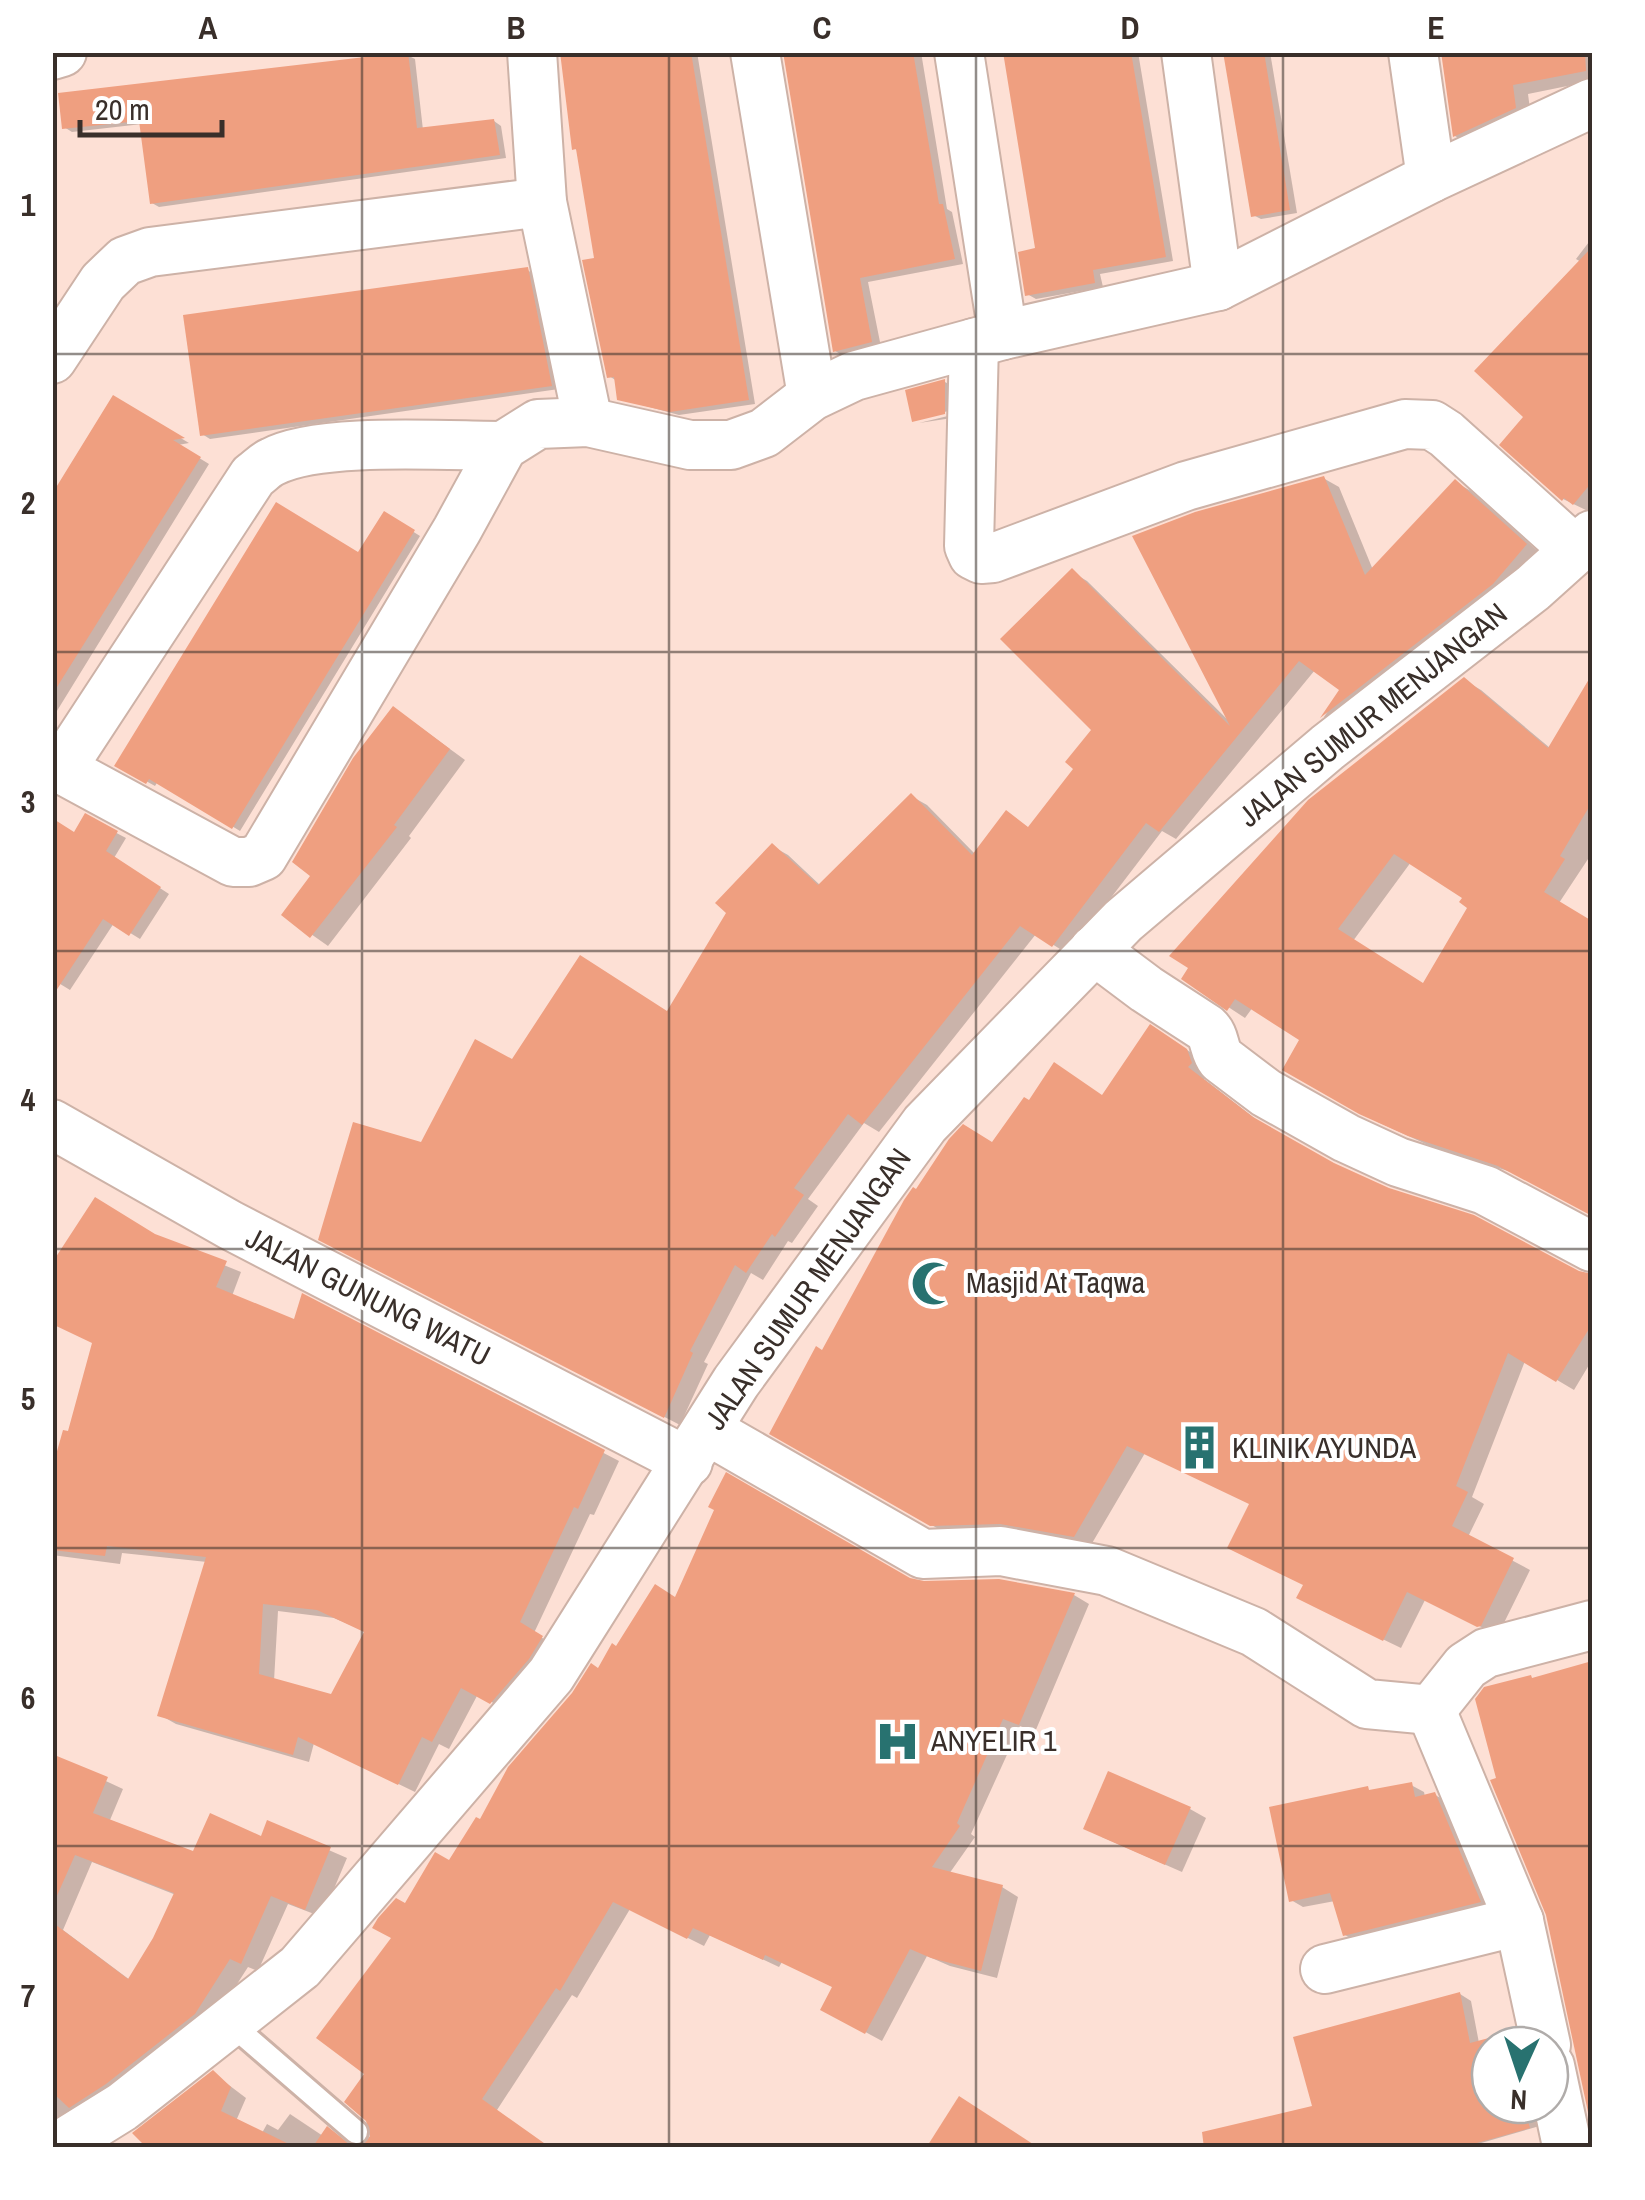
<svg xmlns="http://www.w3.org/2000/svg" width="1645" height="2200" font-family="'Archivo Narrow',sans-serif">
  <style>
    .shadow { fill: #0003; fill-rule: evenodd }
    .building { fill: #ef9f80; fill-rule: evenodd }
    .lines { fill: none; stroke-linecap: round; stroke-linejoin: round }
    .service-casing { stroke: #cdb2a7; stroke-width: 28 }
    .minor-casing { stroke: #cdb2a7; stroke-width: 52 }
    .service { stroke: #fff; stroke-width: 22 }
    .minor { stroke: #fff; stroke-width: 48 }
    .grid { fill: none; stroke: #392f2a; stroke-width: 2.5; stroke-opacity: 0.55 }
    .labels { text-anchor: middle; stroke-width: 8; stroke-linejoin: round; paint-order: stroke }
    .street-label { font-size: 30px; fill: #392f2a; stroke: #fff }
    .poi-label { font-size: 30px; fill: #392f2a; stroke: #fff; text-anchor: start }
    .neatline { fill: none; stroke: #392f2a; stroke-width: 4 }
    .grid-label { font-size: 32px; text-anchor: middle; font-weight: bold; fill: #392f2a }
  </style>
  <rect width="100%" height="100%" fill="#fde0d5"/>
  <g class="shadow">
    <polygon points="562,52 697,52 755,404 679,415 620,399 617,381 609,376 597,260 578,151 574,148"/>
    <polygon points="785,52 921,52 947,209 952,212 963,264 868,282 881,347 844,356 835,351"/>
    <polygon points="1005,52 1138,52 1173,261 1100,274 1103,287 1036,299 1027,294 1038,251"/>
    <polygon points="1226,52 1270,52 1297,213 1261,219 1253,215"/>
    <polygon points="1444,52 1592,52 1592,81 1528,94 1531,117 1471,145 1455,136"/>
    <polygon points="407,55 415,59 423,130 494,121 501,126 506,158 159,207 152,203 142,124 72,132 64,127"/>
    <polygon points="1592,238 1592,509 1590,512 1563,499 1526,416 1581,262 1576,259"/>
    <polygon points="527,270 534,274 559,389 210,439 202,434"/>
    <polygon points="945,382 952,386 952,410 914,420 908,392"/>
    <polygon points="114,398 189,443 178,445 209,464 52,719 52,499"/>
    <polygon points="952,415 952,418 919,423"/>
    <polygon points="1323,478 1339,487 1373,570 1455,482 1471,491 1541,554 1338,725 1324,717 1342,690 1315,670 1176,839 1162,831 1068,954 1036,934 879,1132 864,1123 808,1199 818,1206 792,1243 788,1241 763,1280 751,1273 704,1362 708,1364 680,1425 336,1247 422,1145 513,1062 669,1013 772,846 788,855 821,886 911,796 927,805 975,854 1030,828 1077,769 1094,730 1072,572 1087,581 1229,721"/>
    <polygon points="385,514 420,536 240,831 158,781 155,786 117,765 359,555"/>
    <path d="M 1464,680 L 1481,690 L 1550,748 L 1577,704 L 1592,713 L 1592,853 L 1559,903 L 1592,923 L 1592,1214 L 1517,1174 L 1428,1145 L 1378,1122 L 1303,1039 L 1253,1007 L 1245,1018 L 1184,978 ZM 1411,862 L 1465,897 L 1470,907 L 1424,986 L 1353,941 Z"/>
    <polygon points="409,719 465,760 409,836 411,838 328,946 284,915 314,876"/>
    <polygon points="86,817 126,838 114,858 169,894 140,939 114,923 70,990 52,979 75,835"/>
    <polygon points="1167,1037 1204,1061 1208,1073 1204,1079 1266,1127 1333,1165 1579,1274 1592,1277 1592,1360 1574,1390 1525,1361 1472,1497 1484,1504 1468,1537 1530,1570 1498,1635 1425,1600 1401,1648 1316,1607 1306,1585 1252,1504 1145,1453 1091,1545 949,1535 772,1433 823,1353 1030,1103 1104,1097"/>
    <path d="M 157,1238 L 241,1272 L 232,1296 L 296,1323 L 304,1297 L 619,1461 L 594,1515 L 590,1514 L 534,1633 L 557,1647 L 507,1711 L 478,1694 L 449,1749 L 439,1744 L 415,1792 L 314,1743 L 309,1762 L 176,1724 L 160,1715 L 207,1562 L 122,1553 L 120,1564 L 52,1555 L 52,1478 L 69,1434 L 94,1343 L 52,1322 L 52,1257 L 58,1260 ZM 278,1611 L 334,1618 L 367,1632 L 332,1697 L 274,1681 Z"/>
    <polygon points="909,1581 1074,1595 1089,1604 1035,1732 1020,1726 971,1834 975,1837 949,1874 1002,1887 1018,1897 997,1978 950,1966 927,1956 882,2041 823,2009 835,1988 782,1962 779,1967 710,1935 704,1946 630,1909 577,1998 572,1995 497,2110 357,2148 370,2143 372,2125 367,2074 394,1938 406,1906 450,1863 617,1649 676,1600"/>
    <polygon points="1592,1663 1592,2105 1588,2102 1548,1914 1499,1780 1536,1680"/>
    <path d="M 52,1756 L 123,1789 L 110,1820 L 194,1854 L 262,1840 L 269,1824 L 347,1858 L 322,1917 L 288,1904 L 258,1971 L 248,1967 L 212,2023 L 52,2138 ZM 92,1862 L 176,1895 L 156,1939 L 130,1980 L 63,1930 Z"/>
    <polygon points="1411,1785 1424,1792 1425,1797 1435,1795 1448,1802 1492,1908 1358,1942 1345,1935 1335,1901 1303,1907 1291,1900 1373,1792"/>
    <polygon points="1190,1809 1206,1818 1182,1872 1102,1837"/>
    <polygon points="1460,1994 1471,2001 1479,2043 1515,2034 1526,2040 1527,2045 1490,2045 1490,2105 1540,2105 1543,2125 1464,2148 1230,2148 1316,2108"/>
    <polygon points="213,2073 246,2098 236,2121 262,2133 267,2124 278,2130 290,2114 323,2136 327,2130 354,2148 151,2148"/>
  </g>
  <g class="building">
    <polygon points="408,52 417,128 494,119 500,155 150,204 139,121 62,129 58,93"/>
    <polygon points="560,52 691,52 749,400 670,412 617,400 614,377 607,378 582,260 594,258 576,149 572,150"/>
    <polygon points="783,52 913,52 939,204 943,204 955,259 860,278 872,342 833,352"/>
    <polygon points="1003,52 1131,52 1166,257 1093,270 1095,283 1025,296 1018,252 1035,248"/>
    <polygon points="1223,52 1264,52 1290,210 1251,217"/>
    <polygon points="1441,52 1585,52 1586,71 1513,85 1516,108 1453,137"/>
    <polygon points="1592,247 1592,482 1573,505 1564,498 1562,501 1499,445 1523,417 1474,371"/>
    <polygon points="528,267 552,386 200,436 183,315"/>
    <polygon points="945,379 945,414 912,422 905,390"/>
    <polygon points="113,395 185,438 173,440 201,457 52,695 52,494"/>
    <polygon points="1324,476 1365,575 1455,479 1527,544 1493,584 1320,718 1339,690 1299,661 1159,832 1146,823 1052,947 1020,926 862,1125 848,1114 794,1188 804,1195 775,1237 772,1234 746,1273 735,1265 690,1351 693,1353 664,1418 318,1240 353,1122 421,1142 475,1039 512,1059 580,955 667,1011 726,913 715,903 772,843 818,885 911,793 972,855 1006,810 1028,827 1073,769 1065,762 1091,730 1000,639 1072,568 1230,726 1132,536 1195,512"/>
    <polygon points="276,502 358,552 384,511 415,530 232,829 149,779 146,784 114,766"/>
    <path d="M 1592,674 L 1592,802 L 1560,856 L 1565,859 L 1544,892 L 1592,921 L 1592,1216 L 1498,1166 L 1408,1136 L 1359,1114 L 1282,1070 L 1299,1040 L 1235,999 L 1227,1011 L 1181,979 L 1188,968 L 1169,956 L 1308,800 L 1464,677 L 1548,748 ZM 1394,854 L 1462,898 L 1459,902 L 1467,908 L 1423,983 L 1338,929 Z"/>
    <polygon points="393,706 450,749 394,825 397,827 310,938 281,915 310,876 292,862 353,758"/>
    <polygon points="85,813 118,831 106,851 161,887 129,936 103,919 52,997 52,818 74,832"/>
    <polygon points="1150,1024 1187,1049 1192,1063 1188,1067 1253,1117 1334,1163 1389,1188 1474,1215 1579,1271 1592,1274 1592,1324 1556,1382 1508,1353 1456,1486 1468,1492 1452,1526 1514,1558 1481,1626 1477,1627 1407,1592 1383,1641 1296,1598 1303,1585 1227,1548 1249,1504 1127,1446 1074,1537 1000,1524 930,1526 769,1434 816,1346 822,1350 904,1200 913,1187 916,1189 949,1139 963,1124 992,1142 1024,1097 1029,1100 1054,1062 1102,1095"/>
    <path d="M 95,1197 L 155,1234 L 227,1261 L 216,1287 L 294,1319 L 302,1293 L 605,1450 L 578,1509 L 574,1507 L 520,1622 L 543,1636 L 529,1659 L 490,1704 L 461,1688 L 432,1742 L 422,1737 L 398,1785 L 298,1737 L 293,1755 L 157,1716 L 206,1557 L 107,1546 L 105,1556 L 52,1550 L 52,1469 L 63,1430 L 68,1431 L 92,1343 L 52,1324 L 52,1263 ZM 263,1604 L 317,1610 L 364,1632 L 331,1694 L 259,1674 Z"/>
    <polygon points="726,1472 910,1578 924,1581 999,1579 1075,1593 1019,1725 1003,1719 957,1823 960,1826 932,1867 1003,1885 981,1971 931,1958 910,1949 865,2034 820,2010 832,1987 765,1955 763,1960 693,1928 687,1939 613,1902 560,1991 556,1988 482,2099 551,2148 312,2148 327,2126 352,2146 362,2146 370,2136 366,2121 344,2102 364,2074 316,2038 391,1938 372,1928 378,1918 396,1898 405,1903 435,1852 449,1860 476,1817 480,1819 508,1767 572,1693 591,1663 598,1668 612,1643 616,1646 655,1584 675,1597 714,1510 708,1507"/>
    <polygon points="1592,1661 1592,2111 1588,2112 1546,1915 1490,1780 1496,1778 1475,1699 1484,1687 1531,1675 1532,1678"/>
    <polygon points="52,1754 108,1777 93,1813 193,1851 210,1813 261,1836 267,1820 331,1847 305,1910 271,1896 241,1964 230,1959 195,2014 106,2084 69,2108 52,2092 52,1922 128,1979 153,1938 174,1893 75,1855 52,1907"/>
    <polygon points="1108,1771 1191,1807 1165,1865 1083,1829"/>
    <polygon points="1412,1782 1415,1797 1435,1792 1481,1902 1343,1936 1330,1893 1289,1902 1269,1807 1368,1786 1369,1790"/>
    <polygon points="1460,1992 1470,2043 1515,2031 1518,2045 1490,2045 1490,2105 1530,2105 1533,2119 1528,2121 1530,2128 1459,2148 1204,2148 1202,2132 1312,2106 1293,2037"/>
    <polygon points="213,2070 231,2087 221,2111 297,2148 147,2148 132,2133"/>
    <polygon points="959,2096 1039,2148 926,2148"/>
  </g>
  <g class="lines">
    <defs>
      <polyline id="service" points="230,2023 356,2132"/>
      <g id="minor">
        <polyline points="532,52 542,202 588,422"/>
        <polyline points="755,52 812,396"/>
        <polyline points="959,52 1003,335"/>
        <polyline points="1186,52 1218,286"/>
        <polyline points="52,55 62,52"/>
        <polyline points="1431,178 1592,103"/>
        <polyline points="974,343 969,546 973,555 981,559 993,558 1186,486 1405,424 1432,425 1446,434 1575,550"/>
        <polyline points="52,359 103,282 125,261 150,252 542,202"/>
        <polyline points="52,764 233,862 249,862 263,856 457,530 503,446 538,424 588,422 690,445 731,445 764,433 812,396 854,376 1003,335 1218,286 1431,178 1413,52"/>
        <path d="M 61,769 L 253,476 C 259,472 265,465 272,462 C 318,437 447,446 503,446"/>
        <path d="M 1094,950 L 1146,989 L 1206,1028 C 1216,1037 1213,1049 1221,1059 L 1266,1093 L 1346,1138 L 1398,1162 L 1485,1190 L 1592,1247"/>
        <polyline points="52,1124 230,1225 688,1462"/>
        <polyline points="707,1430 923,1554 1001,1551 1107,1571 1254,1632 1367,1704 1431,1710"/>
        <polyline points="1431,1710 1519,1921 1546,2045"/>
        <polyline points="1431,1710 1466,1666 1486,1653 1592,1625"/>
        <polyline points="1325,1969 1519,1921"/>
        <polyline points="1550,2066 1566,2141"/>
        <polyline points="56,2148 122,2107 300,1967 551,1675 736,1382 925,1124 1123,921 1328,747 1533,588 1592,535"/>
      </g>
    </defs>
    <use href="#service" class="service-casing"/>
    <use href="#minor" class="minor-casing"/>
    <use href="#service" class="service"/>
    <use href="#minor" class="minor"/>
  </g>
  <path class="grid" d="M 362,52 L 362,2148M 669,52 L 669,2148M 976,52 L 976,2148M 1283,52 L 1283,2148M 52,354 L 1592,354M 52,652 L 1592,652M 52,951 L 1592,951M 52,1249 L 1592,1249M 52,1548 L 1592,1548M 52,1846 L 1592,1846"/>
  <defs>
    <symbol id="mosque-bare" viewBox="-9 -9 18 18"><path d="M3.5-4.9A6 6 0 1 0 3.5 4.9A5 5 0 1 1 3.5-4.9Z" fill="#287270" stroke="#fff" stroke-width="2.5" paint-order="stroke"/></symbol>
    <symbol id="building-bare" viewBox="-9 -9 18 18"><path d="M-4-6H4V6H1V3H-1V6H-4ZM-2.5-4.3h1.7v1.8h-1.7ZM.8-4.3h1.7v1.8H.8ZM-2.5-1h1.7V.8h-1.7ZM.8-1h1.7V.8H.8Z" fill="#287270" stroke="#fff" stroke-width="2.5" paint-order="stroke"/></symbol>
    <symbol id="hospital-bare" viewBox="-9 -9 18 18"><path d="M-5-5h3v3.5h4V-5h3V5h-3V1.5h-4V5h-3Z" fill="#287270" stroke="#fff" stroke-width="2.5" paint-order="stroke"/></symbol>
  </defs>
  <g fill-rule="evenodd">
    <use href="#mosque-bare" x="902" y="1252" width="63" height="63"/>
    <use href="#building-bare" x="1168" y="1416" width="63" height="63"/>
    <use href="#hospital-bare" x="866" y="1710" width="63" height="63"/>
  </g>
  <g class="labels">
    <g class="street-label">
      <text transform="translate(1373 715) rotate(-39)" y="10">JALAN SUMUR MENJANGAN</text>
      <text transform="translate(808 1289) rotate(-55)" y="10">JALAN SUMUR MENJANGAN</text>
      <text transform="translate(368 1297) rotate(27)" y="10">JALAN GUNUNG WATU</text>
    </g>
    <g class="poi-label">
      <text x="966" y="1293">Masjid At Taqwa</text>
      <text x="1232" y="1458">KLINIK AYUNDA</text>
      <text x="931" y="1751">ANYELIR 1</text>
    </g>
  </g>
  <rect width="1645" height="2200" fill="none" stroke="#ffffff" stroke-width="110"/>
  <g transform="translate(1520 2075) rotate(183)"><circle r="48" fill="#ffffff" stroke="#b0acaa" stroke-width="2.5"/>
  <path d="M0-8L18 38L0 25L-18 38Z" fill="#287270"/>
  <text y="-15" font-size="28" font-weight="bold" text-anchor="middle" fill="#392f2a">N</text>
  </g>
  <path d="M80 120v15h142v-15" fill="none" stroke="#392f2a" stroke-width="5"/>
  <text x="95" y="120" font-size="30" fill="#392f2a" stroke="#ffffff" stroke-width="8" paint-order="stroke">20 m</text>
  <rect x="55" y="55" width="1535" height="2090" class="neatline"/>
  <g class="grid-label">
    <text x="208" y="39">A</text>
    <text x="516" y="39">B</text>
    <text x="822" y="39">C</text>
    <text x="1130" y="39">D</text>
    <text x="1436" y="39">E</text>
    <text x="28" y="216">1</text>
    <text x="28" y="514">2</text>
    <text x="28" y="813">3</text>
    <text x="28" y="1111">4</text>
    <text x="28" y="1410">5</text>
    <text x="28" y="1709">6</text>
    <text x="28" y="2007">7</text>
  </g>
</svg>
